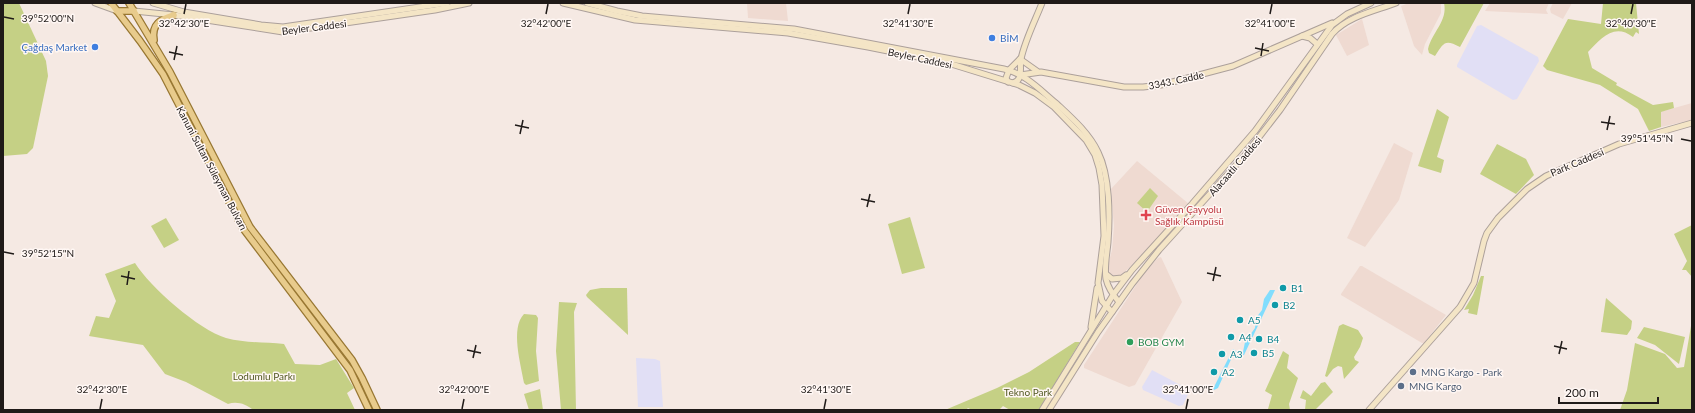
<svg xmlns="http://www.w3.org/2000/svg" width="1695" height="413" font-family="Lato,sans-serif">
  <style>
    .built { fill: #efdad1 }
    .education { fill: #e1dff5 }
    .green { fill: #c5d085 }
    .water { fill: #81ddfd }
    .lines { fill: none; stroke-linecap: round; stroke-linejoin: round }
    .secondary-casing { stroke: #aca09b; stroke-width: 7 }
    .primary-casing { stroke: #987732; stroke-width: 8 }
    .secondary { stroke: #f4e5c6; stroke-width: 5 }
    .primary { stroke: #e8cb8c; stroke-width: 5.5 }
    .ticks { fill: none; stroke: #1f1a18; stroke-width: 1.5 }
    .shop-dot { fill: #3f7fe0; stroke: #fff7f4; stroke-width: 1.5 }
    .health-dot { fill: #e0444e; stroke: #fff7f4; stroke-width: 1.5 }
    .culture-dot { fill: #0f9aa8; stroke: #fff7f4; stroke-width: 1.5 }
    .leisure-dot { fill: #2e9e5b; stroke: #fff7f4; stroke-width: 1.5 }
    .service-dot { fill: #5c6f8a; stroke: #fff7f4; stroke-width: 1.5 }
    .labels { text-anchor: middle; stroke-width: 3; stroke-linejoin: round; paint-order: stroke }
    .street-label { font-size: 10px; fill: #1f1a18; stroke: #fff7f4 }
    .shop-label { font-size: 10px; fill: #366cbe; stroke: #fff7f4; text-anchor: start }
    .health-label { font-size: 10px; fill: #be3a42; stroke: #fff7f4; text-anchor: start }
    .culture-label { font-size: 10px; fill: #0d838f; stroke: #fff7f4; text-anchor: start }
    .leisure-label { font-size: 10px; fill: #27864d; stroke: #fff7f4; text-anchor: start }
    .service-label { font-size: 10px; fill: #4e5e75; stroke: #fff7f4; text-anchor: start }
    .park-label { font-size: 10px; fill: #525922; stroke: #fff7f4 }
    .ticks-label { font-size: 10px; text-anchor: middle; fill: #1f1a18; stroke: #fff7f4; stroke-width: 3; stroke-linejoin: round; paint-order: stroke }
  </style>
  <rect width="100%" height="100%" fill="#f5e9e3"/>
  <g class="built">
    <polygon points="747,3 786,3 788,21 748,18"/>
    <polygon points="1409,3 1441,3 1441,13 1425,44 1422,55 1414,46 1401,6"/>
    <polygon points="1490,3 1549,3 1546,10 1548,14 1485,11"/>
    <polygon points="1553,3 1572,3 1563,19 1551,13 1550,9"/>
    <polygon points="1362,19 1369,45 1347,56 1336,35"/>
    <polygon points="1692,103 1692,120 1661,127 1660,112"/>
    <polygon points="1394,143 1413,153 1399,200 1365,247 1347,238"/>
    <polygon points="1137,161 1189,204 1128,269 1120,276 1114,277 1110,274 1108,265 1112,250 1114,226 1111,189"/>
    <polygon points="1161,257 1182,302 1135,385 1129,387 1084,368 1084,365 1146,270 1158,258"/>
    <polygon points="1360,266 1362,266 1446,315 1424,343 1422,343 1341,295 1341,294"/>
  </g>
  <g class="education">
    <polygon points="1481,25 1538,57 1539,61 1517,99 1513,100 1457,67 1457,65 1477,26"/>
    <polygon points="636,358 655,359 660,361 663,407 638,407"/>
    <polygon points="1152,370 1190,390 1183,405 1179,406 1143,390 1142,387"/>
  </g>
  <g class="green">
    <polygon points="3,3 19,3 46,61 48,76 33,148 27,154 3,156"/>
    <path d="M 1444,3 L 1484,3 L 1460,47 C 1445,39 1444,42 1435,56 L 1429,53 L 1428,49 C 1432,32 1448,21 1444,3 Z"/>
    <path d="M 1603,3 L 1636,3 L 1639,34 L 1636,32 L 1633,37 C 1614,22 1600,39 1588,52 L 1592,68 L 1617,83 L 1616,85 L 1653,105 L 1673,102 L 1674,108 L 1661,112 L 1661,127 L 1649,131 L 1638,109 L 1600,85 L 1547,70 L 1543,66 L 1568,19 L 1601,24 Z"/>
    <polygon points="1437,109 1449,117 1437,157 1444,160 1441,173 1418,166"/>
    <polygon points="1497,144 1526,159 1534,175 1516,194 1480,174"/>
    <polygon points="1150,188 1158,196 1147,212 1137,203"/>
    <polygon points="910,217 925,268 902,274 888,224"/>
    <polygon points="166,218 179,240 164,248 151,226"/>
    <polygon points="1692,225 1692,277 1686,270 1682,270 1687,261 1674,234"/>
    <path d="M 135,263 C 150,287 199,330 226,338 C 244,343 265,342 284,344 L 295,364 L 320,365 L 336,359 L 354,388 L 347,393 L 355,410 L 253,410 C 246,404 237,401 228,404 L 186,382 L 165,374 L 143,345 L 89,336 L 96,316 L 109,318 L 116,301 L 105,274 Z"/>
    <polygon points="1481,276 1484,276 1477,315 1468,313 1469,309 1464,310 1473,295"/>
    <polygon points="601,288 627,288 628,335 587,297 586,295 590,290"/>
    <polygon points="1606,298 1632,321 1631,329 1627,335 1601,332"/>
    <polygon points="559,302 577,303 574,312 576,410 561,410 556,351"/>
    <path d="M 524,314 L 536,315 L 538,318 L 536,351 L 539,381 L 526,385 L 524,383 C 521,365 510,328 524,314 Z"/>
    <polygon points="1692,320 1692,410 1620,410 1627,390 1635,343 1665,354 1677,368 1684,367"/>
    <polygon points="1343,324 1358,330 1363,338 1360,347 1354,357 1355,360 1359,362 1344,379 1342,367 1338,366 1333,369 1327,377 1325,376 1339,326"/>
    <polygon points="1644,327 1685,337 1679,364 1655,345 1637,338"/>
    <polygon points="1075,342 1080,342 1039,410 1010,410 1003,406 999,410 972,410 968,408 966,410 945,410 997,388 1029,372"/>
    <polygon points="1283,351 1289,355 1287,368 1298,378 1289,404 1290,410 1270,410 1268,409 1272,395 1265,391"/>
    <polygon points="1325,382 1333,392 1315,410 1305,410 1306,400 1300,398 1303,390 1311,396 1321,383"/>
    <polygon points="540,389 543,410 529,410 524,394"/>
  </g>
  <polygon class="water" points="1270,290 1275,290 1244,355 1242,356 1235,353 1233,355 1218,388 1212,391 1233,349 1239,353 1243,352 1245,342 1255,328 1256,318 1262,310 1264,299"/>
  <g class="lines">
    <defs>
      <g id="secondary">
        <polyline points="95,3 117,11"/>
        <polyline points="153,3 184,12 261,25 283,27 447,3"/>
        <polyline points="563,3 635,20 788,33 868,47 948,63 1019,85 1035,93 1054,107 1086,140 1095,155 1099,168 1102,185 1104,236 1098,283 1102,301 1112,312"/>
        <path d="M 587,3 L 617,11 L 642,16 L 794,29 L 1004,69 C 1026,74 1040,90 1057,104 C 1072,118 1089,133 1098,152 C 1110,176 1110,216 1108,242 C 1107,254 1104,267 1106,279 C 1108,288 1113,295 1119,302"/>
        <polyline points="134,11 174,15 283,32 435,10 469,3"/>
        <polyline points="1302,36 1310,38 1317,44"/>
        <polyline points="1020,59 1037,71"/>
        <polyline points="1020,75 1041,72 1124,87 1143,87 1161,85 1233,66 1332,23"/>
        <polyline points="1008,82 1006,78 1009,70 1020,59"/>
        <path d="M 1013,83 C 1024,80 1019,67 1021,59 C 1025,40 1035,21 1042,3"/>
        <polyline points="1106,274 1112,279 1122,278 1126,275"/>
        <polyline points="1091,327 1097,288"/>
        <polyline points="1042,410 1113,295 1132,270 1192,204 1255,131 1332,25 1347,14 1371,3"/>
        <path d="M 1049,410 L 1098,332 L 1132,284 L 1159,250 L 1246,154 L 1280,110 L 1332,34 C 1348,16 1375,11 1396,3"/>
        <polyline points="1369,410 1460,307 1474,283 1484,241 1487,233 1498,218 1527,189 1546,176 1619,144 1692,123"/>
      </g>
      <g id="primary">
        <polyline points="111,3 140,41 163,74 242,227 350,370 369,410"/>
        <polyline points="129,3 170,72 250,227 352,360 362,378 377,410"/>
        <polyline points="117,11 134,11"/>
        <path d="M 154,40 C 151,24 161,19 174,15"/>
      </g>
    </defs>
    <use href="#secondary" class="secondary-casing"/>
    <use href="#primary" class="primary-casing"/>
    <use href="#secondary" class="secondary"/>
    <use href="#primary" class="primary"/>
  </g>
  <path class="ticks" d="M 184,14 L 186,4M 546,14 L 548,4M 908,14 L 910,4M 1270,14 L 1272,4M 1631,14 L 1633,4M 4,17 L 14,19M 1255,48 L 1269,51M 169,52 L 183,55M 1261,56 L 1263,43M 174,60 L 177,46M 1601,122 L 1615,124M 515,125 L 529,128M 1607,130 L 1610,116M 520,134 L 523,120M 1681,139 L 1691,141M 861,199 L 875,202M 867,207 L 870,194M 4,252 L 14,254M 1207,273 L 1221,276M 121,276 L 135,279M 1213,281 L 1216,267M 127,285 L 129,271M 1554,346 L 1567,349M 467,350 L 481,353M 1559,354 L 1562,341M 473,358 L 476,345M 100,409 L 102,399M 462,409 L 464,399M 824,409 L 826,399M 1186,409 L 1188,399"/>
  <g class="shop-dot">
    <circle cx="992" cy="38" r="4"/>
    <circle cx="95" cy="47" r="4"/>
  </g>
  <path class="health-dot" d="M1144 209h4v4h4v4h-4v4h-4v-4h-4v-4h4z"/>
  <g class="culture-dot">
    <circle cx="1283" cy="288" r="4"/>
    <circle cx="1275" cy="305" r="4"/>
    <circle cx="1240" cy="320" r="4"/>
    <circle cx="1231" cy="337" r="4"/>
    <circle cx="1259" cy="339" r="4"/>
    <circle cx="1254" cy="353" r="4"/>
    <circle cx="1222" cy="354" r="4"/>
    <circle cx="1214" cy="372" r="4"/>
  </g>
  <circle class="leisure-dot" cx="1130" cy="342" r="4"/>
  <g class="service-dot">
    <circle cx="1413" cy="372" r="4"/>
    <circle cx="1401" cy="386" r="4"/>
  </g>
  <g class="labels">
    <g class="street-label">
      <text transform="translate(314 27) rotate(-7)" y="4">Beyler Caddesi</text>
      <text transform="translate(920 58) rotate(12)" y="4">Beyler Caddesi</text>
      <text transform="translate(1176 80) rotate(-12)" y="4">3343. Cadde</text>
      <text transform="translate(1577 162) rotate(-23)" y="4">Park Caddesi</text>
      <text transform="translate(1235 166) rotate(-49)" y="4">Alacaatlı Caddesi</text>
      <text transform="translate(212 168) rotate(62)" y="4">Kanuni Sultan Süleyman Bulvarı</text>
    </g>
    <g class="shop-label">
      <text x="1000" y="42">BİM</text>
      <text x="87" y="51" text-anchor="end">Çağdaş Market</text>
    </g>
    <g class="health-label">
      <text x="1155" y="213">Güven Çayyolu<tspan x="1155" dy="12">Sağlık Kampüsü</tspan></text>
    </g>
    <g class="culture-label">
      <text x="1291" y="292">B1</text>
      <text x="1283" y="309">B2</text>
      <text x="1248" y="324">A5</text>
      <text x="1239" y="341">A4</text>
      <text x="1267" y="343">B4</text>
      <text x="1262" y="357">B5</text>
      <text x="1230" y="358">A3</text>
      <text x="1222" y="376">A2</text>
    </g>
    <g class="leisure-label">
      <text x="1138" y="346">BOB GYM</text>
    </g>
    <g class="service-label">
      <text x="1421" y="376">MNG Kargo - Park</text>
      <text x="1409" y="390">MNG Kargo</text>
    </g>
    <g class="park-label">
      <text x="264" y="380">Lodumlu Parkı</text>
      <text x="1028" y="396">Tekno Park</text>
    </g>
  </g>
  <g class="ticks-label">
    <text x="48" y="22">39°52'00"N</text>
    <text x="184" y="27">32°42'30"E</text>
    <text x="546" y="27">32°42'00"E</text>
    <text x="908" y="27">32°41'30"E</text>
    <text x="1270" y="27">32°41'00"E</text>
    <text x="1631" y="27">32°40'30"E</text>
    <text x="1647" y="142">39°51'45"N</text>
    <text x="48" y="257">39°52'15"N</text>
    <text x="102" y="393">32°42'30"E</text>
    <text x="464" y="393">32°42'00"E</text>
    <text x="826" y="393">32°41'30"E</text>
    <text x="1188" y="393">32°41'00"E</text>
  </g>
  <rect width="1695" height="413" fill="none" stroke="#1f1a18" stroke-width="8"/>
  <path d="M1559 397v6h99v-6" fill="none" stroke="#1f1a18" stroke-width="2"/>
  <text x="1565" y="397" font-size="12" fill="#1f1a18" stroke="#fff7f4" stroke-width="3" paint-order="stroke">200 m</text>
</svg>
